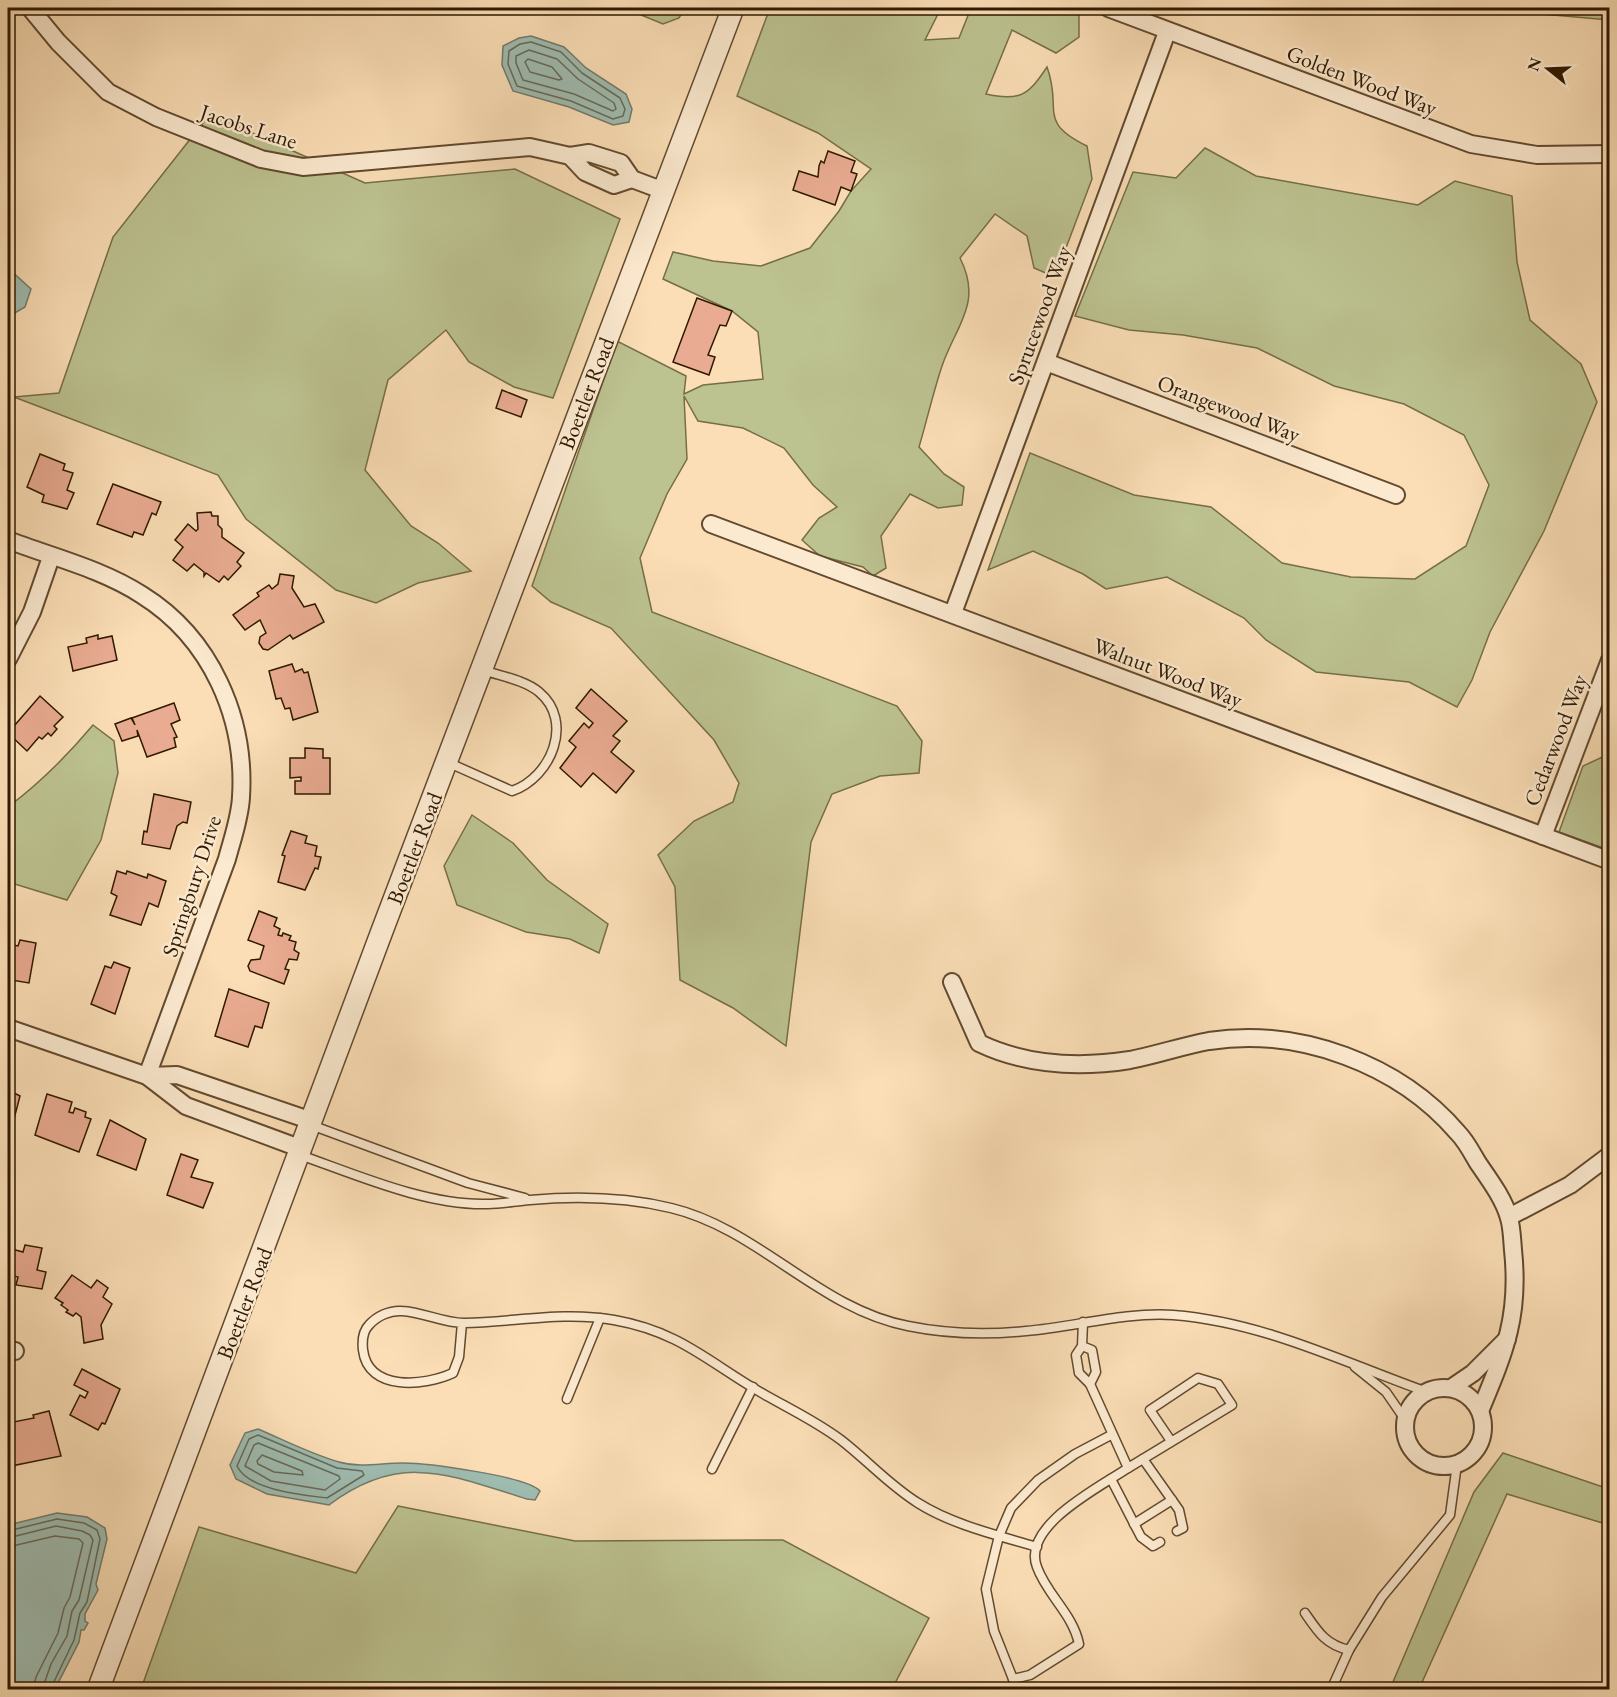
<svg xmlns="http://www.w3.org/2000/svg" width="1617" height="1697" font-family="'EB Garamond',serif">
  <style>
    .green { fill: #bcc290; stroke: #766e48; stroke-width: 1.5 }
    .water { fill: #9fbcb1; stroke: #727b6a; stroke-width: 1.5 }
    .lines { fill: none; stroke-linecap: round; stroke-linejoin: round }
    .shore { stroke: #676a58; stroke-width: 1.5 }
    .building { fill: #e9ab91; stroke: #2f1900; stroke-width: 1.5 }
    .service-casing { stroke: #624a2e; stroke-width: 11 }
    .minor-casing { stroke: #624a2e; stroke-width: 20 }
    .tertiary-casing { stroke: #624a2e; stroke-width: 24 }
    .service { stroke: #fcead0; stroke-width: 8 }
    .minor { stroke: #fcead0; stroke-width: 16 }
    .tertiary { stroke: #fcead0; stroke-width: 21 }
    .labels { text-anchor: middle; stroke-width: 5; stroke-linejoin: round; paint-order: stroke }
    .street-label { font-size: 22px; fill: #2f1900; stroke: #fcead0 }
  </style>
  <rect width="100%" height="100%" fill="#fbdeb6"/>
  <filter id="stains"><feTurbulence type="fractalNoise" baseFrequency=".00333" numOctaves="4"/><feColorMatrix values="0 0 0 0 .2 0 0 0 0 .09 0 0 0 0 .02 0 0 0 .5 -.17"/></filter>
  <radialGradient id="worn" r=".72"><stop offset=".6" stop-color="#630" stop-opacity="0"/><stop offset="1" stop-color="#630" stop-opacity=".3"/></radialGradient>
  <g class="green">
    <polygon points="624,8 685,8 679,18 663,24"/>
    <path d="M 770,8 L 941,8 L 925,40 L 959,38 L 971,8 L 1060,8 L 1079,15 L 1079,37 L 1056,53 L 1012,30 L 986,94 C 1021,102 1029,94 1047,67 C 1063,110 1036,121 1087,146 L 1092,179 L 1055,277 L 1034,268 L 1027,236 L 995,214 L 960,258 C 983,303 956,325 942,366 C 933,393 927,420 919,447 L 944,474 L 964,487 L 962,505 L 938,508 L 910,494 L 881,536 L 886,568 L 873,576 L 863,567 L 820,556 L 802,540 L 819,518 L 837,507 L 813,485 L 784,448 L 743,428 L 698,421 L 684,396 L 687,459 L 667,494 L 640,558 L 652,612 L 897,706 L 922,741 L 919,773 L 880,776 L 832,794 L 811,842 L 786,1046 L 733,1008 L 680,980 L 675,887 L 658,855 L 694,821 L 733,802 L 739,783 L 714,740 L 611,628 L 551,602 L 532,586 L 617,341 L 686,376 L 684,394 L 703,385 L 763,379 L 758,332 L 732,311 L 663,279 L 673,252 L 713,261 L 761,266 L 810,248 L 839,211 L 851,191 L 871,169 L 818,133 L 737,96 Z"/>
    <polygon points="1471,8 1609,8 1609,20"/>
    <polygon points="210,114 365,183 515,169 620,219 553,398 514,387 469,362 446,330 388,380 365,470 411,526 438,543 471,571 418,583 376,603 336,590 246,519 218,475 14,397 59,393 113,237"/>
    <polygon points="1205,148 1256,176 1418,205 1455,181 1512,196 1517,262 1530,320 1581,364 1597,402 1544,531 1490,632 1472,680 1457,707 1409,682 1316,672 1266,640 1244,618 1167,577 1106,589 1083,574 1033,551 988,570 1030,453 1134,495 1211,507 1282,563 1351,577 1415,579 1466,546 1489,485 1464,435 1404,404 1334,386 1257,348 1183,335 1129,330 1075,316 1133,172 1176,178"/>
    <path d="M 93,725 L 114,741 L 118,773 L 101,840 L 67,900 L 8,882 L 8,807 C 40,783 67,756 93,725 Z"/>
    <polygon points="1609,754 1609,850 1559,832 1583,766"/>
    <polygon points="472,815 513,843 547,880 608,924 599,953 570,939 526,932 457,905 444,866"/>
    <polygon points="1503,1453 1609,1489 1609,1525 1507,1494 1419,1689 1390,1689 1474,1492"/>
    <polygon points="398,1506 575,1541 783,1540 929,1618 892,1689 141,1689 199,1527 356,1573"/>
  </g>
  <g class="water">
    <polygon points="531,36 564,47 586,68 626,94 632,109 629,122 613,125 569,107 513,91 502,65 503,46 519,38"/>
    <polygon points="8,268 31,289 25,307 8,317"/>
    <path d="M 258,1429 C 284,1440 311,1454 339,1462 C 360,1468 381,1463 403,1463 C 426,1463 527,1476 540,1491 L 535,1500 L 527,1499 C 449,1475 401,1451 329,1505 L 267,1494 L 236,1479 L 230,1465 L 245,1433 Z"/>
    <polygon points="57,1513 87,1517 105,1528 107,1539 96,1584 98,1590 85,1614 85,1621 88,1623 84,1630 81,1630 79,1642 55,1689 8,1689 8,1525"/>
  </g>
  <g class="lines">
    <g class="shore">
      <polygon points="531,42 561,52 582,73 620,98 625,109 623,116 613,119 571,101 517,86 508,64 509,51 520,44"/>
      <polygon points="529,50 557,59 578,79 614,103 616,109 613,111 574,94 523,80 516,63 516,56"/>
      <polygon points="528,59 552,67 562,79 559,80 530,72 525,62"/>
      <path d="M 258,1435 L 337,1468 L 362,1471 L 364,1475 L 327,1498 C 303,1495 248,1490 237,1466 L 249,1439 Z"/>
      <polygon points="258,1443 339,1476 340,1479 325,1490 271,1481 245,1466 254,1445"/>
      <polygon points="262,1455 302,1471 303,1475 274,1472 258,1464 257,1461"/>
      <polyline points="8,1531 57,1519 84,1523 97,1530 100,1539 87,1602 80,1613 74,1640 50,1690"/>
      <polyline points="8,1538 56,1526 82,1531 90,1535 93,1540 79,1600 72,1611 67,1636 51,1664 42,1690"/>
      <polyline points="8,1547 55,1536 79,1539 83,1543 70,1597 64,1608 58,1633 36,1677 33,1690"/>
    </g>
  </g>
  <g class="building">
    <polygon points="828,151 855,161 851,172 857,174 851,191 841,187 835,205 793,190 799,171 818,177 819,166 821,161 824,163"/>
    <polygon points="697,298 732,311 726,326 720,325 708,355 715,357 709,375 673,362"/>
    <polygon points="502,390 527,400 521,417 496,408"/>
    <polygon points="40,454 65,464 63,470 73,473 67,490 74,493 67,509 42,502 44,495 27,487"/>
    <polygon points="113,484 161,502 156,515 152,513 143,535 134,532 132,537 97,524"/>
    <polygon points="211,512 212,516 218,516 218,525 222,529 222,537 244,553 237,562 241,566 228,580 224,576 219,582 206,573 204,576 204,572 194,564 187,571 173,560 183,547 175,540 188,524 196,531 198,529 197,513"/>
    <polygon points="280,574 294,576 292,588 304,607 315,604 324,622 293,639 290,635 268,650 263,649 259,643 260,637 266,633 260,620 245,630 233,615 259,596 257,593 269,585 272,589 278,584"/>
    <polygon points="98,635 98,639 112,636 117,660 73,671 68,647 87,643 86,638"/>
    <polygon points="292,664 295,672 302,669 304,673 308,672 318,712 293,720 290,708 285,709 281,698 276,699 269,671"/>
    <polygon points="591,689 627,721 613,736 620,741 611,752 634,771 616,793 593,773 581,787 560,768 576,747 569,741 584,723 589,728 593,723 576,708"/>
    <polygon points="40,696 63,717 54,726 57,729 51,736 48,733 42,739 39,737 27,751 8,733"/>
    <polygon points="174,703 180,720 171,724 177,737 174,738 176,747 147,757 137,730 138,736 122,741 115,724 131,718 135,725 132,718"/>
    <polygon points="305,748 323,749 323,758 330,758 330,794 295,794 295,781 301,781 301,777 290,778 290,758 305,758"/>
    <polygon points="8,774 13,783 8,786"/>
    <polygon points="154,794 191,802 187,823 183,822 177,826 170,849 142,844 144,831 147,832"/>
    <polygon points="291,831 307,836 305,843 317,846 315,856 321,857 318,869 315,868 305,890 278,882 285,856 282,855"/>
    <polygon points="117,871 126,874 127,871 147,878 148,874 166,881 158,907 149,903 141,925 110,915 117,896 111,893"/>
    <polygon points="259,911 277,918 274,926 280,929 278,935 282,936 283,933 291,936 289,940 296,942 294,950 299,953 297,960 289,959 285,969 289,970 284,984 250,971 248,966 251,960 260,959 264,946 248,940"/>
    <polygon points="20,940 36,943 29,983 11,980 13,972 8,970 8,944 18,946"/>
    <polygon points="114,962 130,968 115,1014 91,1004 105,966 111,968"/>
    <polygon points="229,989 269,1003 262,1028 255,1026 248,1047 215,1036"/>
    <polygon points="8,1090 20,1096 14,1119 8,1117"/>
    <polygon points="47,1094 72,1102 69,1112 73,1113 75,1108 86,1112 85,1117 91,1119 79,1152 35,1135"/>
    <polygon points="110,1120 146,1139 136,1170 97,1155"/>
    <polygon points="181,1154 198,1160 191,1177 213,1183 203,1208 167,1195"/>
    <polygon points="25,1245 42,1248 37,1270 46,1272 42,1289 16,1285 18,1277 8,1275 8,1248 23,1252"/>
    <polygon points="72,1275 91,1288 97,1280 108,1288 103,1297 112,1304 101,1325 103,1339 84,1343 81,1317 76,1313 73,1316 66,1312 68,1310 61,1305 63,1303 55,1298"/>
    <polygon points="82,1369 120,1389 105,1424 102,1423 98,1430 70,1415 80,1395 85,1398 88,1392 74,1385"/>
    <polygon points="49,1411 61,1456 11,1466 8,1454 8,1423 34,1418 33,1415"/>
  </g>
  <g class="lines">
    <defs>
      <g id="service">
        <path d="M 447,762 L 512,791 C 552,777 574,721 539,692 C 525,680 500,676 483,670"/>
        <polyline points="311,1125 468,1183 525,1198"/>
        <path d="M 300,1155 C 357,1175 427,1206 488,1204 C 502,1204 516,1201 530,1200 C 576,1196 625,1197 671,1208 C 759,1229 819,1309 908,1326 C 947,1334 986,1335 1026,1331 C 1075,1327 1123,1312 1173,1315 C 1263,1322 1343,1362 1427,1392"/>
        <path d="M 462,1323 L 459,1357 L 453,1373 C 425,1386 368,1392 363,1350 C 362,1341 363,1331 369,1325 C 377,1316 390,1310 402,1311 C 423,1312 443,1323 464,1323 C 515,1322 564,1311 614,1320 C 682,1332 710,1364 767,1396 C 792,1410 817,1422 841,1440 C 867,1460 889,1485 918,1503 C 953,1525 997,1535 1037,1547"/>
        <polyline points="1082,1346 1092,1350 1096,1372 1090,1384 1079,1373 1076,1355 1082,1346 1083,1322"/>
        <polyline points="1355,1367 1386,1392 1406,1421"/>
        <path d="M 1090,1384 L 1128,1468 C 1100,1487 1021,1526 1037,1567 C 1047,1595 1073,1614 1079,1644 L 1030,1675 L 1013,1679 L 994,1631 L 986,1589 L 999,1536 L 1011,1508 L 1038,1480 L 1075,1454 L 1111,1435"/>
        <polyline points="567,1399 600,1318"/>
        <polyline points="1143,1459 1179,1510 1183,1528 1177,1531"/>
        <polyline points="1128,1468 1232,1405 1218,1384 1198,1378 1150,1410 1171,1441"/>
        <polyline points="712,1469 753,1387"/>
        <polyline points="1111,1479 1141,1537 1153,1546 1160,1542"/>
        <polyline points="1134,1524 1172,1500"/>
        <path d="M 1305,1613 C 1318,1632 1326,1645 1349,1650 L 1382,1597 L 1450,1515 L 1457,1464"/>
        <polyline points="1013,1679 1018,1690"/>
        <polyline points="1331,1690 1349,1650"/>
      </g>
      <g id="minor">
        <polyline points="30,8 58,42 108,92 156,117 261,159 303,167 530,147 570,156 589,153 621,163 632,179 664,191"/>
        <polyline points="1108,8 1471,144 1537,155 1610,154"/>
        <polyline points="570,156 585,172 614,185 632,179"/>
        <polyline points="1046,362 1396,495"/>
        <polyline points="711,524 1610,861"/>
        <path d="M 8,540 C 52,557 102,569 142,595 C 211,638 246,718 241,797 C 240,818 232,840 227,859 L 147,1076"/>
        <polyline points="953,613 1167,32"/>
        <polyline points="8,659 32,612 51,557"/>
        <polyline points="1543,836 1610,660"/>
        <path d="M 952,982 L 979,1043 C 1025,1065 1079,1068 1130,1060 C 1156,1055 1182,1046 1209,1041 C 1299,1027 1399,1064 1458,1133 C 1466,1141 1472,1153 1478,1163 C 1489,1179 1504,1199 1509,1218 C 1512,1228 1512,1239 1513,1250 C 1520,1316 1505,1351 1480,1411"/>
        <polyline points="8,1028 147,1076 186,1106 302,1149"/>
        <polyline points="147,1076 177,1075 312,1121"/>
        <polyline points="1509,1217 1570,1185 1610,1155"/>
        <polyline points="8,1350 15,1351"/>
        <polyline points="1451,1388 1473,1373 1507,1339"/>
        <circle cx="1444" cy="1427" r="39"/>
      </g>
      <polyline id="tertiary" points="98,1690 382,931 733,8"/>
    </defs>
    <use href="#service" class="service-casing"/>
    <use href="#minor" class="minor-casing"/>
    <use href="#tertiary" class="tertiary-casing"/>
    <use href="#service" class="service"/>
    <use href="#minor" class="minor"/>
    <use href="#tertiary" class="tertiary"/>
  </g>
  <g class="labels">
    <g class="street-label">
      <text transform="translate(1362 80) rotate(21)" y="8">Golden Wood Way</text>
      <text transform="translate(249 126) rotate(18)" y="8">Jacobs Lane</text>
      <text transform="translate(1039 315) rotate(-70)" y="8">Sprucewood Way</text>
      <text transform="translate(586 393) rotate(-69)" y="8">Boettler Road</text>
      <text transform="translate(1229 408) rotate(21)" y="8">Orangewood Way</text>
      <text transform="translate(1168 672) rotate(21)" y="8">Walnut Wood Way</text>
      <text transform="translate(1555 740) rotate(-69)" y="8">Cedarwood Way</text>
      <text transform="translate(414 848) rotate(-69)" y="8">Boettler Road</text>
      <text transform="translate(191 886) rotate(-72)" y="8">Springbury Drive</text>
      <text transform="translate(244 1303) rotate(-69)" y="8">Boettler Road</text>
    </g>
  </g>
  <rect width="1617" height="1697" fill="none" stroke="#fbdeb6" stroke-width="30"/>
  <rect x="9" y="9" width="1599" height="1679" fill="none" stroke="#2f1900" stroke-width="3"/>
  <rect x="15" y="15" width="1587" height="1667" fill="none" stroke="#2f1900" stroke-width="1.5"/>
  <g transform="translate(1548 69) rotate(288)" stroke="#fcead0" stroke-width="4.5" paint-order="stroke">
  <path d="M0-4.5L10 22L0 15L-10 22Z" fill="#2f1900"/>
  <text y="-9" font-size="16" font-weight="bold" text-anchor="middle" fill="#2f1900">N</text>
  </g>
  <rect width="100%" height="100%" filter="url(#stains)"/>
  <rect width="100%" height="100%" fill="url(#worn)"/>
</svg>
